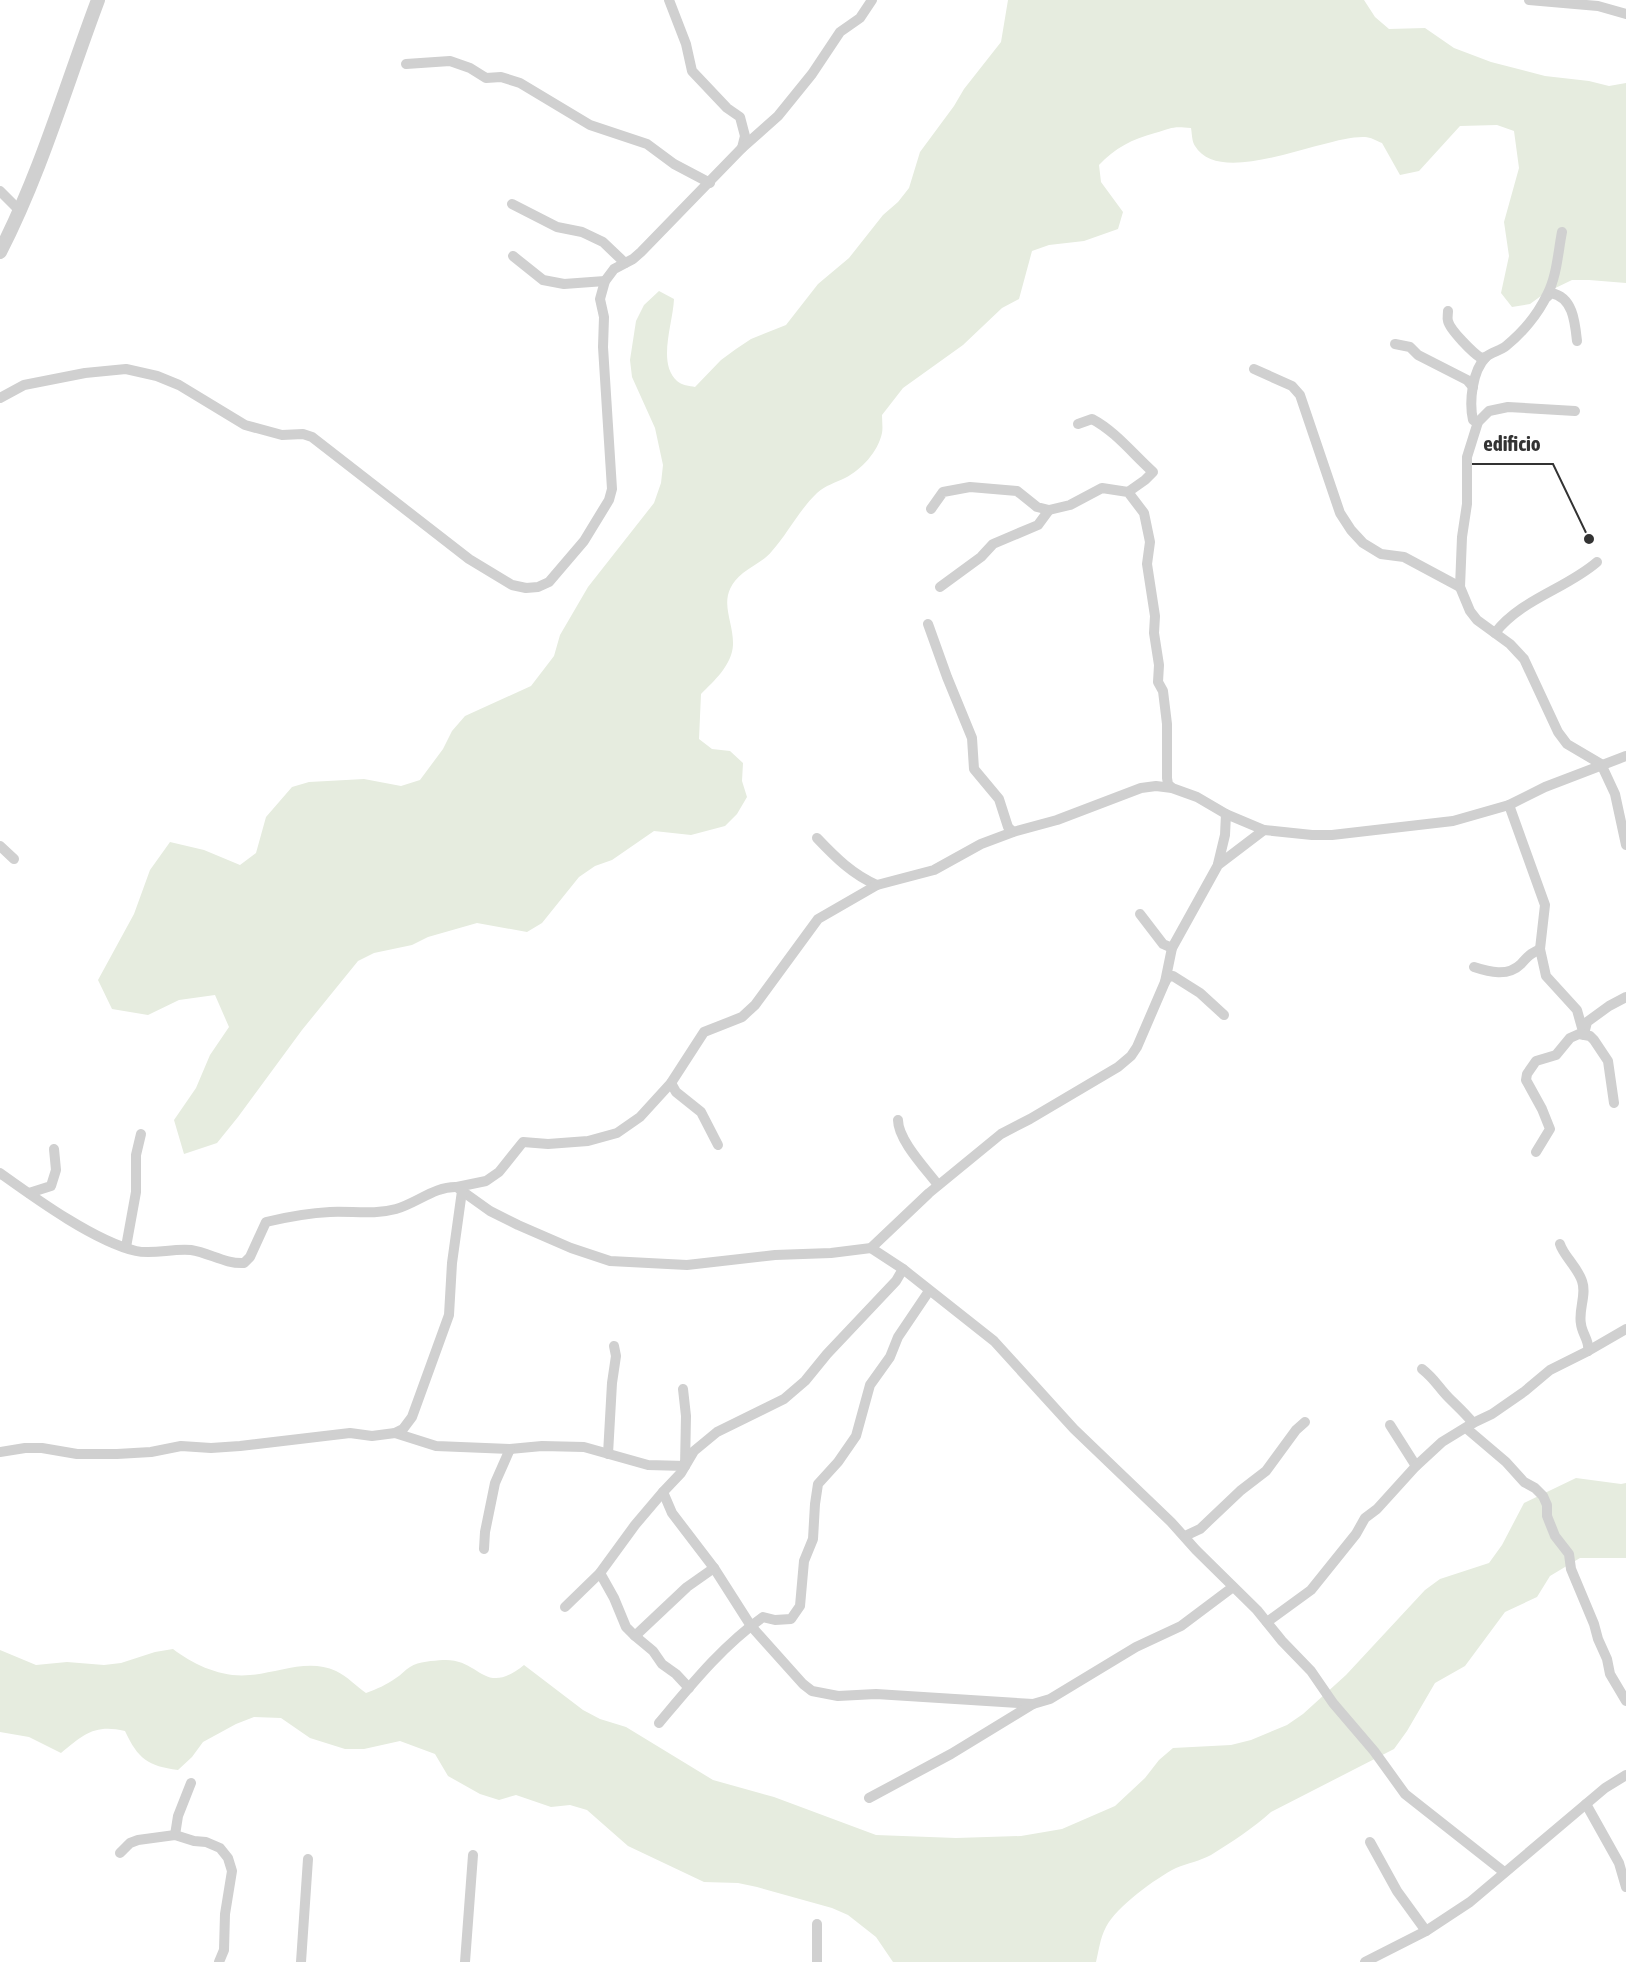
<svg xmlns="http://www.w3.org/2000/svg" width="1626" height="1962" font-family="'Asap Condensed',sans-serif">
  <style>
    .green { fill: #e6ecdf }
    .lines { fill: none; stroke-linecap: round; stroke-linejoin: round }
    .minor { stroke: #d0d0d0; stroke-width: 10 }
    .tertiary { stroke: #d0d0d0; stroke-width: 14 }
    .leader { fill: none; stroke: #333; stroke-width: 2 }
    .callout-dot { fill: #333; stroke: #fff; stroke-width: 2 }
    .callout-label { font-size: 21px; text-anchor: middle; font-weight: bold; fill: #333; stroke: #fff; stroke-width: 6; stroke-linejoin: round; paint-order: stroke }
  </style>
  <rect width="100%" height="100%" fill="#fff"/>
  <g class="green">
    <path d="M 1008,0 L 1364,0 L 1375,17 L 1389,29 L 1425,28 L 1454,48 L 1491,62 L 1545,76 L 1589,81 L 1609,86 L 1626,83 L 1626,283 L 1589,280 L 1572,280 L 1545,293 L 1530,304 L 1512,307 L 1501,293 L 1509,256 L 1504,222 L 1519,168 L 1514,131 L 1497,125 L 1460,126 L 1419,171 L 1400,175 L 1382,143 C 1377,141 1370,137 1365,137 C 1325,135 1221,189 1195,146 C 1192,142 1192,134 1191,128 C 1171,126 1173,128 1155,133 C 1132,139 1115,148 1099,165 L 1101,182 L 1123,212 L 1118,229 L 1084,241 L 1049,245 L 1032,251 L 1019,299 L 1002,308 L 963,345 L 903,388 L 882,415 C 882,421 883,428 882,433 C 878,452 861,470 845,478 C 835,483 826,485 817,493 C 800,509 788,533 772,551 C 764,561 753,565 743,573 C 714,597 734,618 733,645 C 732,665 714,681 701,694 L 699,739 L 712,749 L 730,751 L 743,763 L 742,781 L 747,797 L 737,814 L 725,826 L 691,835 L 654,831 L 612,860 L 595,866 L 579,877 L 542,923 L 527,932 L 477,923 L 428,937 L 412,945 L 374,953 L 358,961 L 302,1030 L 238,1117 L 217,1143 L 184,1154 L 174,1120 L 196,1088 L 210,1055 L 229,1027 L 215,995 L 179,1000 L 148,1015 L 112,1009 L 98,980 L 134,914 L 150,870 L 170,842 L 204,850 L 240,865 L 256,853 L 266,817 L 292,787 L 309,782 L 346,780 L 364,779 L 401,786 L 420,780 L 443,749 L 452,731 L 465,716 L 531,686 L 554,656 L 560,635 L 588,587 L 654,503 L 661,483 L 663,465 L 655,428 L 632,377 L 630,360 L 636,321 L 644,305 L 659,291 L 674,299 C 673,324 657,363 677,381 C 681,385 690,386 695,387 L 721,360 L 736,349 L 751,339 L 786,325 L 818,284 L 849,258 L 883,215 L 898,202 L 909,188 L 920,152 L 954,106 L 964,89 L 1001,42 Z"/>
    <path d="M 1576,1478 L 1621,1484 L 1626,1483 L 1626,1558 L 1580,1558 L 1550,1576 L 1537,1597 L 1505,1612 L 1465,1666 L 1435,1683 L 1407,1731 L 1394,1749 L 1271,1812 C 1253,1828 1232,1842 1211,1855 C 1200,1861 1188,1863 1176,1868 C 1156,1878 1116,1907 1106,1927 C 1100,1938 1099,1950 1096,1962 L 893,1962 L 876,1937 L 848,1915 L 832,1908 L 757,1887 L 738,1883 L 704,1882 L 628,1846 L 587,1810 L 570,1805 L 551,1807 L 516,1795 L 499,1800 L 480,1794 L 448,1776 L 435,1754 L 400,1741 L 364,1749 L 345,1749 L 310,1738 L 281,1718 L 254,1717 L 236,1724 L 203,1742 L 192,1757 L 178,1770 C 148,1766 138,1759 125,1731 C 95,1724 84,1734 61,1753 L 29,1737 L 0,1732 L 0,1650 L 36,1665 L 67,1662 L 104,1665 L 121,1663 L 155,1652 L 173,1649 C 194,1665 222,1678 250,1675 C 278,1673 308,1658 336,1671 C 347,1676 357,1687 366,1693 C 377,1689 386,1685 396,1678 C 401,1675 405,1670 410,1667 C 419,1661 433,1661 443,1660 C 481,1658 483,1698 524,1665 L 583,1710 L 600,1719 L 626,1727 L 713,1780 L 774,1797 L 876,1835 L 956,1838 L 1021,1836 L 1062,1829 L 1115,1806 L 1145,1778 L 1159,1760 L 1173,1748 L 1231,1745 L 1251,1740 L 1287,1725 L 1303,1714 L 1346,1675 L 1425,1590 L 1440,1579 L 1489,1563 L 1502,1545 L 1524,1503 Z"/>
  </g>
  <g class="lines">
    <g class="minor">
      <polyline points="669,0 686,44 692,71 727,108 740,117 745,136 742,148"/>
      <polyline points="1529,0 1598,6 1626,14"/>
      <polyline points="406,64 450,61 470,68 486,78 501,77 520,83 590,125 647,144 674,164 710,183"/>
      <polyline points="0,191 20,211"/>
      <polyline points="512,204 557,227 582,232 603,242 625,263"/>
      <polyline points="513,256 543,280 564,284 605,281"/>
      <path d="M 1547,297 L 1551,293 C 1573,297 1575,322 1577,341"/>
      <path d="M 1448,311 C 1448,314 1447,318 1448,321 C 1450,330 1473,353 1481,358 L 1486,357"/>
      <polyline points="1395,344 1410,347 1418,355 1467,380 1473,387"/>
      <polyline points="1254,369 1292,386 1300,395 1340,513 1351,530 1363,543 1381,554 1404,557 1460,587"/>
      <polyline points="0,398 24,385 85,373 126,369 157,376 179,385 245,425 282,435 303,434 312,437 469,559 512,585 526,588 538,587 549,582 584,541 609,500 612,489 603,347 604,317 600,299 605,281 614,269 633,259 641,252 742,148 778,116 812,74 840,32 860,18 872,0"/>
      <polyline points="1575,411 1508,407 1489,411 1478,422 1467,457 1467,504 1462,537 1460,587 1470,611 1477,620 1510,644 1524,659 1558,732 1567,744 1601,764 1615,794 1626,845"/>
      <path d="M 1478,422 L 1473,420 C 1469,402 1472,371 1486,357 C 1491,352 1500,351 1506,346 C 1522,333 1538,314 1547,295 C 1557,276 1558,252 1562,232"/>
      <path d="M 1078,424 L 1092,419 C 1115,431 1133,454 1153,472 L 1145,480 L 1128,492"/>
      <polyline points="931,509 943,492 970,487 1017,491 1037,507 1049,510 1070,505 1102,488 1128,492 1144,513 1150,542 1147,564 1155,616 1154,633 1159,665 1158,682 1163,691 1167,724 1167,778 1168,784 1172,788"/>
      <polyline points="940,587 981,557 993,544 1038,525 1049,510"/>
      <polyline points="928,624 947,677 972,738 974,769 999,799 1008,827 1013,832"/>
      <path d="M 1495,633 C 1521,599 1566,589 1597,562"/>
      <polyline points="1509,805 1545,905 1540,949 1546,976 1577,1010 1584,1035"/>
      <path d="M 817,838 C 835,857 853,875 877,885"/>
      <polyline points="0,846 14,859"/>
      <polyline points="1218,864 1225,835 1226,814"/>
      <polyline points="1140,914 1163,944 1172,948"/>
      <path d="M 1474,967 C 1489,972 1508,977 1521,964 C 1528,956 1530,954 1540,949"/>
      <polyline points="1165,982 1168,977 1173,976 1200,993 1224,1015"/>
      <polyline points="1584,1034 1587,1022 1609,1006 1626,997"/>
      <polyline points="671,1083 676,1092 701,1112 718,1145"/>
      <path d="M 898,1120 C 898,1140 926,1169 938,1185"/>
      <polyline points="1536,1152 1550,1129 1542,1109 1526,1080 1527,1074 1536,1061 1556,1055 1570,1038 1579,1034 1590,1036 1594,1040 1608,1061 1614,1103"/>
      <path d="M 0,1173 C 35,1198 94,1241 136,1251 C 153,1255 173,1248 191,1250 C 210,1253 225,1264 244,1263 L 250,1257 L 266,1222 C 287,1217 309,1213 330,1212 C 353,1211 374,1215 396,1209 C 417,1203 435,1186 457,1187"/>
      <polyline points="462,1191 490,1211 518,1225 571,1248 610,1261 687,1265 775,1255 831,1253 871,1248 929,1193 1001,1134 1030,1119 1118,1067 1131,1056 1137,1047 1165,982 1172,948 1218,865 1264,830"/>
      <polyline points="29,1193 51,1186 56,1170 54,1149"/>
      <path d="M 1560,1244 C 1563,1255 1578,1268 1582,1281 C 1587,1295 1578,1310 1581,1324 C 1582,1334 1590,1341 1588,1351"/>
      <polyline points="126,1247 136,1192 136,1155 141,1134"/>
      <polyline points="871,1248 903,1269 994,1341 1074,1429 1171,1522 1196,1550 1257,1610 1282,1641 1311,1671 1333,1703 1374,1751 1405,1794 1504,1872"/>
      <polyline points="903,1269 896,1281 827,1354 805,1381 784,1399 717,1432 694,1451 681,1473 663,1492 672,1513 714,1568 751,1626 803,1684 812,1691 838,1696 876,1694 1033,1704"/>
      <path d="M 1422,1369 C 1435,1379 1438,1387 1449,1398 C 1457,1406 1465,1413 1473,1423"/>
      <polyline points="1390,1425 1416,1466"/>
      <polyline points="1466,1428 1506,1462 1524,1482 1535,1488 1543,1496 1547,1505 1547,1516 1555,1536 1569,1554 1571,1569 1594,1624 1598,1639 1607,1659 1610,1674 1626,1701"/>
      <polyline points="395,1433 436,1446 510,1449 542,1446 584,1447 648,1465 685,1466 686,1416 683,1389"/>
      <polyline points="0,1452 25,1448 42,1448 77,1454 117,1454 151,1452 181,1446 211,1448 240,1446 350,1433 372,1436 395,1433 403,1429 412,1417 449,1315 452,1263 462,1191 457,1187 486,1181 499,1172 523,1142 548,1144 588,1141 617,1133 640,1117 671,1083 704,1032 742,1017 755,1005 818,919 877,885 934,870 981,844 1013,832 1057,820 1141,788 1156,786 1172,788 1197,797 1226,814 1264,830 1312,835 1332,835 1453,821 1509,805 1545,787 1626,756"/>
      <polyline points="608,1454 612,1383 616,1356 614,1346"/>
      <polyline points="1185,1536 1200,1529 1240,1491 1266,1471 1296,1430 1305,1422"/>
      <polyline points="484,1549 485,1532 495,1483 510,1449"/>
      <polyline points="600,1573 614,1598 626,1627 635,1636 687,1587 714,1568"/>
      <polyline points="565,1607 600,1573 635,1525 663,1492"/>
      <polyline points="1267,1622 1311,1590 1356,1534 1365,1518 1377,1509 1416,1466 1442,1442 1473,1423 1492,1414 1525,1391 1550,1370 1588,1351 1626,1329"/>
      <polyline points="635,1636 653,1651 662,1664 676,1674 689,1688"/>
      <path d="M 659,1723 C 691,1685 722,1646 763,1617 L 775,1620 L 791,1619 L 800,1606 L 804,1561 L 813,1539 L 815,1504 L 818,1484 L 838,1462 L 856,1436 L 870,1385 L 890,1357 L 898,1337 L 929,1291"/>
      <polyline points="869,1798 951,1754 1033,1704 1050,1699 1136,1647 1181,1626 1233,1587"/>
      <polyline points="1586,1804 1619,1863 1626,1887"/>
      <polyline points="175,1835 178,1816 191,1783"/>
      <polyline points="1370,1842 1397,1891 1426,1931"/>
      <polyline points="120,1853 130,1843 138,1840 175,1835 194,1841 206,1842 220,1848 228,1858 232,1871 225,1914 224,1950 219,1962"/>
      <polyline points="301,1962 308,1859"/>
      <polyline points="465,1962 473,1855"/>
      <polyline points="817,1962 817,1924"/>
      <polyline points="1365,1962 1426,1931 1470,1902 1605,1788 1626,1775"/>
    </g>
    <path class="tertiary" d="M 0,252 C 41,172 66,85 98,0"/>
  </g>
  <path class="leader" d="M1589 539L1553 464H1472"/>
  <circle class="callout-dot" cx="1589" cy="539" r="6"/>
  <g class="callout-label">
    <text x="1512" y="451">edificio</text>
  </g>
</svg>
